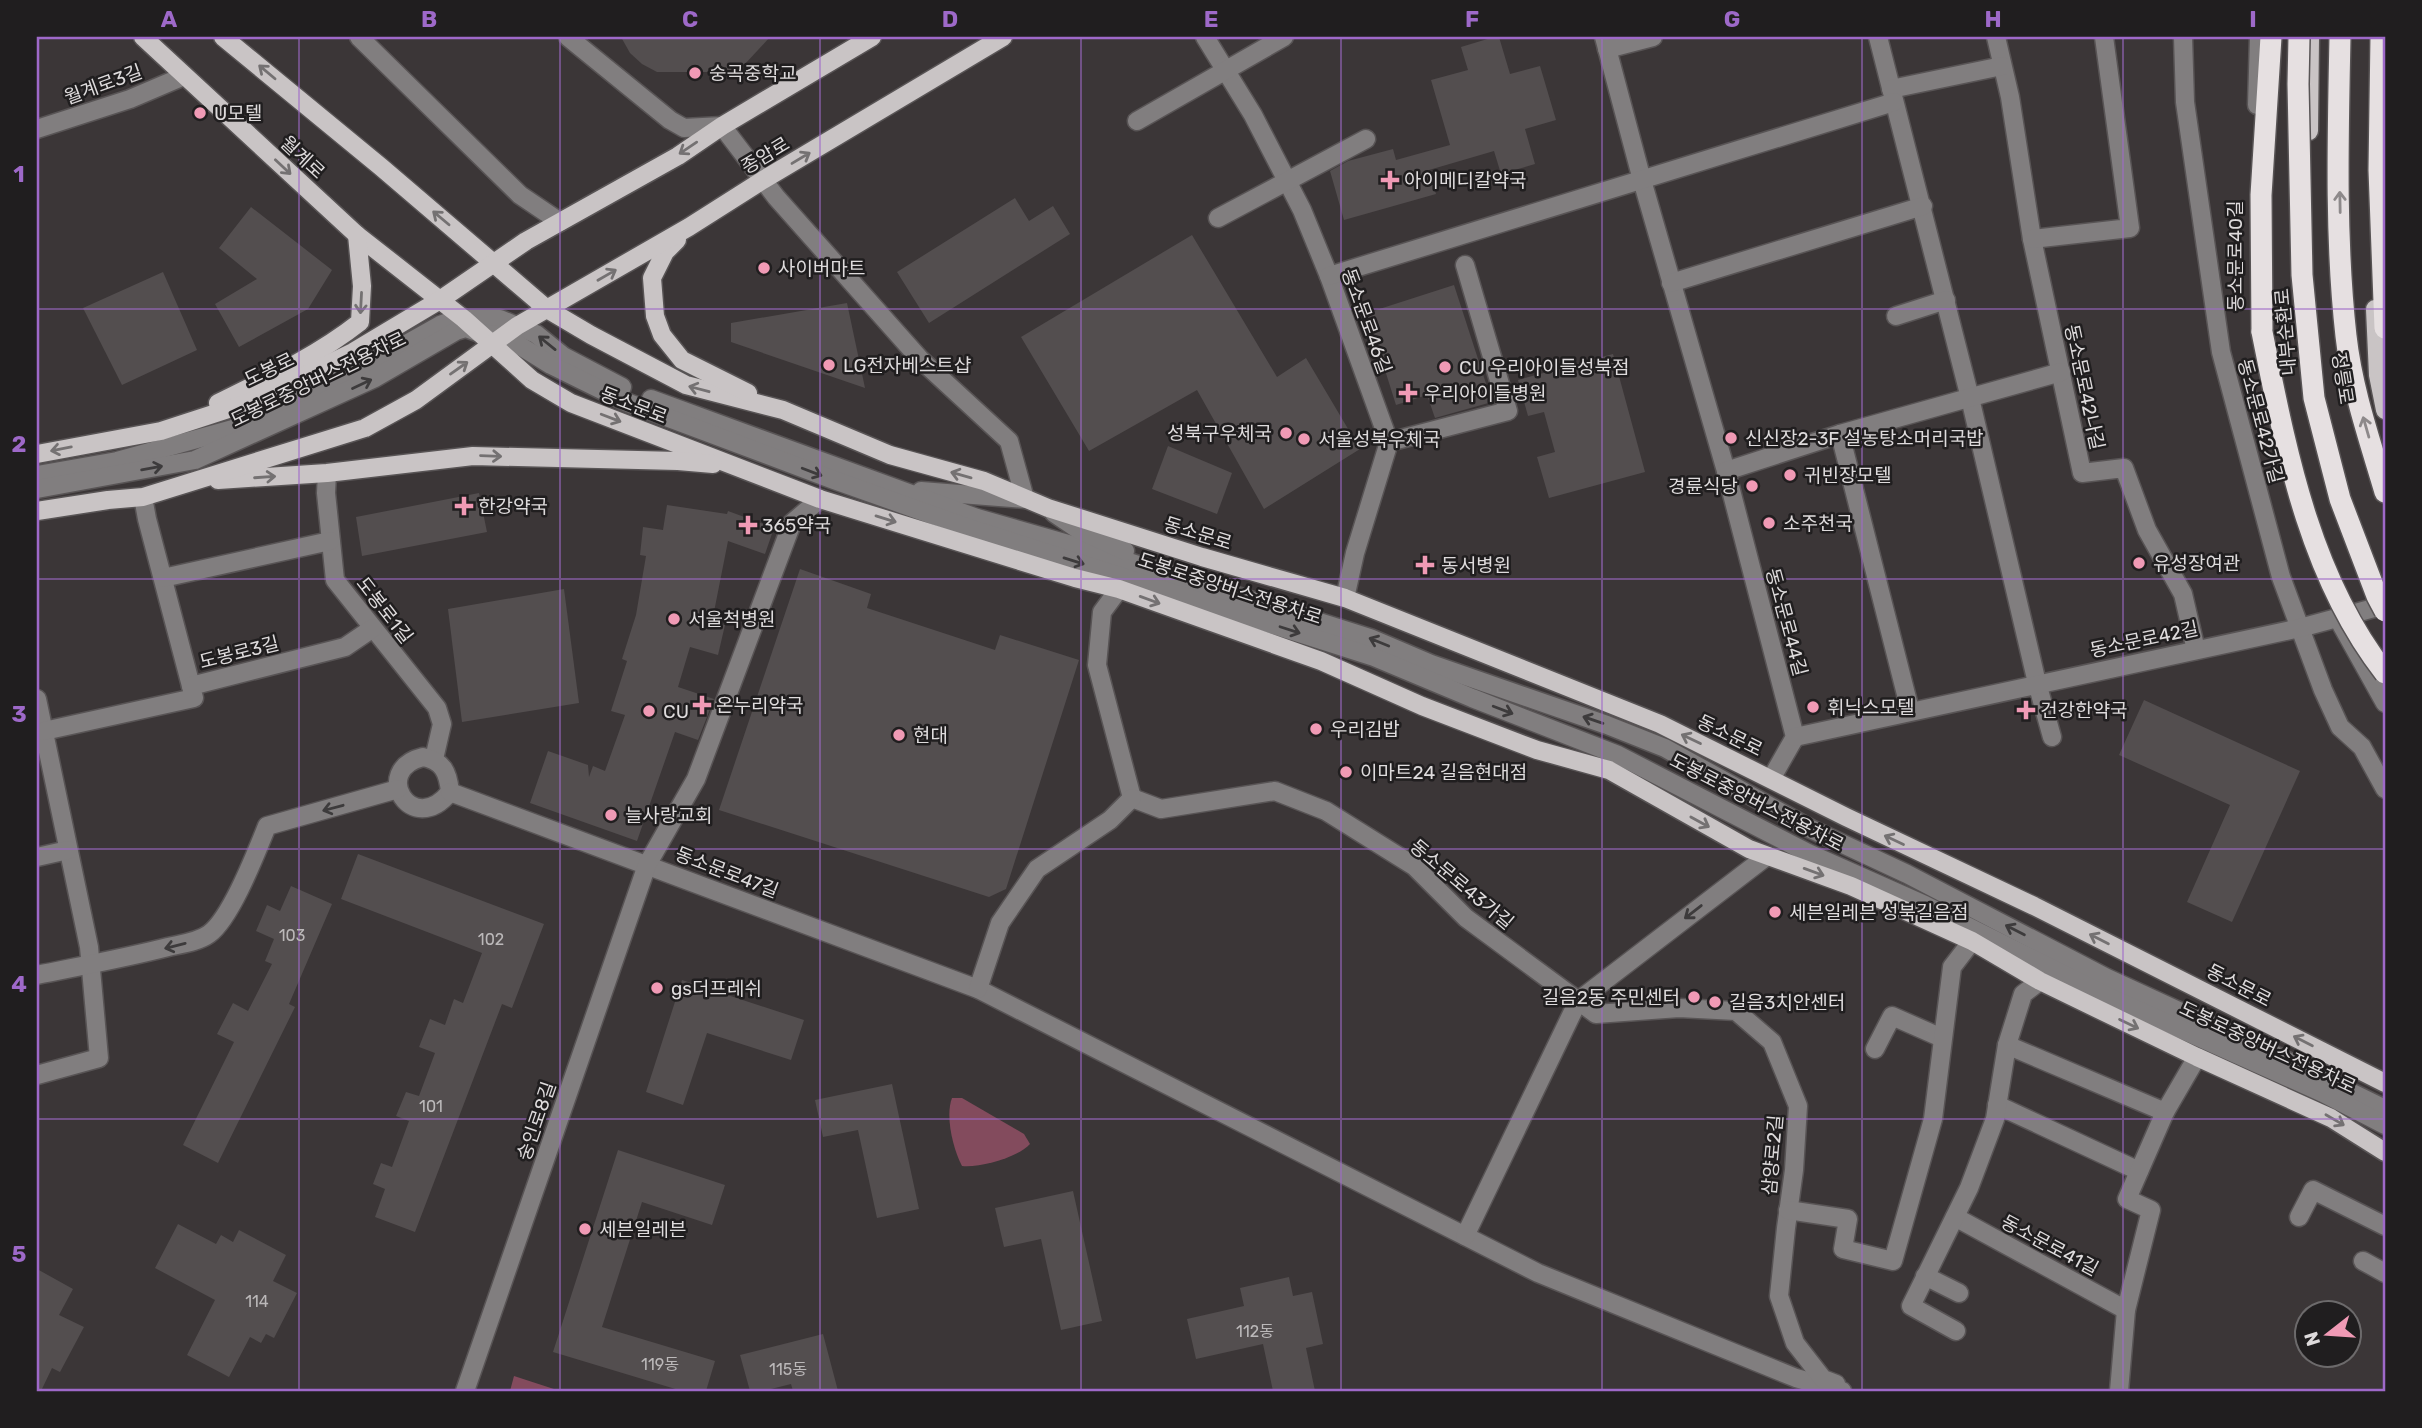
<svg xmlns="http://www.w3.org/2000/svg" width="2422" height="1428" font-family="Rubik,'Noto Sans KR',sans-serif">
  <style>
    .green { fill: #834b5d }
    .building { fill: #534e4f }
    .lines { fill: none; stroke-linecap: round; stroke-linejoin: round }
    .minor-casing { stroke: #585455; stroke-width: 21 }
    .major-casing { stroke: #585455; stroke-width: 21 }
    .highway-casing { stroke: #585455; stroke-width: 24 }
    .minor { stroke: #817e7f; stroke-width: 18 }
    .major { stroke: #c9c4c5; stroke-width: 18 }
    .highway { stroke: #e6e0e1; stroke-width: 21 }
    .highway-bridge-casing { stroke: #585455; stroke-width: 24; stroke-linecap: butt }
    .highway-bridge { stroke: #e6e0e1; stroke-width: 21 }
    .oneway { stroke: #747172 }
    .oneway2 { stroke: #8d898a }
    .oneway3 { stroke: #3d3b3c }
    .grid { fill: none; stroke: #9e69c9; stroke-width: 2; stroke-opacity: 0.55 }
    .poi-dot { fill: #f09ab5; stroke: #201e1f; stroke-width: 2.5 }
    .labels { text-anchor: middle; stroke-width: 5; stroke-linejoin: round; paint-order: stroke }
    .number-label { font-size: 16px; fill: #bbb8b9 }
    .poi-label { font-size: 19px; fill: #dedbdc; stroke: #201e1f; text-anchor: start }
    .street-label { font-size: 19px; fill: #dedbdc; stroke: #201e1f }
    .neatline { fill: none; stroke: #9e69c9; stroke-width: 2.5 }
    .grid-label { font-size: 23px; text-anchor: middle; font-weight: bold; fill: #9e69c9 }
  </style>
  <rect width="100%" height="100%" fill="#3b3637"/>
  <g class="green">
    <path d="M 952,1098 L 962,1098 L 1024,1134 L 1030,1144 C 1019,1157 980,1168 962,1166 C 953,1149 945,1116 952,1098 Z"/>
    <polygon points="514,1376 560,1391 510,1391"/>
  </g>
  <g class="building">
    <polygon points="621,37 770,37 745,64 728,72 657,72 642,64 630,53"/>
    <polygon points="1494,37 1499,37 1510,74 1540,66 1556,120 1525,129 1535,164 1501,174 1494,151 1429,170 1436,194 1344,220 1330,171 1348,161 1393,149 1396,160 1450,145 1431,80 1468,70 1461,47"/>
    <polygon points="1015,198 1029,221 1053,206 1070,234 929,323 897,272"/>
    <polygon points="251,207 332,270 308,309 239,347 215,304 257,279 219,248"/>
    <polygon points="1192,235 1277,377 1306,358 1360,449 1264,509 1197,390 1089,451 1021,337"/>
    <polygon points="163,272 197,350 122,385 83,308"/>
    <polygon points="1454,285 1492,402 1435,418 1427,395 1396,405 1367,313"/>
    <polygon points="847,303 865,388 731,342 731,323"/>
    <polygon points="1613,354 1645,472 1549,498 1537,457 1555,452 1544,412 1528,416 1518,380"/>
    <polygon points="1168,446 1232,473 1217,514 1152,489"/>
    <polygon points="479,493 487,532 362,556 356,517"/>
    <polygon points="667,505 727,514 728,511 774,528 765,554 728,541 712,622 725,625 718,655 690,647 678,687 714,699 698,740 675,732 637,841 530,803 548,751 588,765 589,777 593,766 605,771 625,715 611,711 627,661 622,659 636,615 646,556 640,555 643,527 663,530"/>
    <polygon points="800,569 871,594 867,608 995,650 1000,635 1079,660 1006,889 989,897 719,810"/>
    <polygon points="564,589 579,703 462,722 448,609"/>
    <polygon points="2144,700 2300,771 2232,922 2187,902 2230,805 2119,755"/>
    <polygon points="358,854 544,924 512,1008 502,1004 415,1232 375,1217 385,1189 373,1184 381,1163 392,1167 409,1121 396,1116 406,1092 419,1096 435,1053 419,1047 430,1019 445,1025 454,999 463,1003 482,953 341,899"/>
    <polygon points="291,886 332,904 289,1004 295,1007 218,1163 183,1145 234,1042 217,1034 233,1003 248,1011 272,964 265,961 274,939 256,931 267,905 280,911"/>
    <polygon points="682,980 804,1020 791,1060 707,1033 683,1105 646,1092"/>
    <polygon points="892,1084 919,1209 877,1218 858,1130 823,1137 815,1100"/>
    <polygon points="618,1150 725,1185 712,1225 642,1202 602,1327 715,1361 706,1391 682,1391 553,1352"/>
    <polygon points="1073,1191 1102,1321 1061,1330 1041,1239 1004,1247 995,1208"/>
    <polygon points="178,1224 216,1244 221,1235 233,1242 239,1230 286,1255 273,1281 297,1293 274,1338 266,1334 261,1343 250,1337 229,1377 187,1355 215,1300 155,1268"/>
    <polygon points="37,1269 73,1289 59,1315 84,1327 60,1372 52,1368 41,1391 37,1391"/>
    <polygon points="1289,1277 1293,1296 1312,1292 1323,1344 1306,1348 1315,1391 1273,1391 1263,1344 1196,1359 1187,1319 1244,1306 1240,1288"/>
    <polygon points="823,1334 838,1391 793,1391 791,1384 763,1391 750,1391 740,1355"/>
  </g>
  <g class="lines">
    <defs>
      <g id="minor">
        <polyline points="359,37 520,195 560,222"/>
        <polyline points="568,37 670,120 684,128 722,126 776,197 920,359 1009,441 1025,499 921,491"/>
        <polyline points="1205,37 1253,115 1302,210 1329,276 1389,442 1355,553 1345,598"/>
        <polyline points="1604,37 1642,180 1726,471 1795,737 1771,779"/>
        <polyline points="1878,37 1970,398 2037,683 2052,737"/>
        <polyline points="1996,37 2010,97 2032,239 2082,473 2124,468 2147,530 2183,594 2196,650"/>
        <polyline points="2183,37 2185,102 2221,352 2281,577 2323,690 2340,727 2362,747 2385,789"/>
        <polyline points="1607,49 1653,37"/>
        <polyline points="1891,89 2002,66"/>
        <polyline points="2257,105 2259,37"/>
        <polyline points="1137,121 1284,37"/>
        <polyline points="37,129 130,99 184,76"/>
        <polyline points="1218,218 1366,139"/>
        <polyline points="2032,239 2130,228 2104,37"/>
        <polyline points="1329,276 1894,102"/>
        <polyline points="1671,283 1923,206"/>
        <polyline points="1896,316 1946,300"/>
        <polyline points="651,399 977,518 1110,556 1370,638 1431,664 1607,725 1665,748 1811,829 1907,874 2107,978 2283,1059 2385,1109"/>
        <polyline points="1840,434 1910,710"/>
        <polyline points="1389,442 1508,411 1465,265"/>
        <polyline points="1726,471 1840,434 2061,372"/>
        <polyline points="327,473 326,493 335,580 437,708 442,724 434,759"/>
        <polyline points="37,475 117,461 233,429 367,366 440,325 456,319 500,319 536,334 563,356 622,387"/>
        <polyline points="37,489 195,460 375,378 456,331 466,328 480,333 504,336 551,365 626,402 834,480 966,527 1374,657 1472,698 1618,755 1808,853 1925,905 2111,998 2323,1093 2385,1125"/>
        <polyline points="143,497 147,519 191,686"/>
        <polyline points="1054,513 1079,530 1125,551"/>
        <polyline points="163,578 330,541"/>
        <polyline points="1119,589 1102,612 1097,665 1132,798"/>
        <polyline points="2341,624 2385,703"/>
        <polyline points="37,699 89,947 99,1058 37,1075"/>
        <polyline points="44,731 194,698 191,686 345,647 373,628"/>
        <polyline points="1795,737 2300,628 2385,605"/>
        <path d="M 423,757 C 443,761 448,772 450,792 C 412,839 370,770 423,757 Z"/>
        <polyline points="450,792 978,989 1538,1273 1796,1378 1842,1391"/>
        <polyline points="1132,798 1161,809 1275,791 1326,811 1414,866 1466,918 1596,1014 1679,1008 1736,1011 1772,1042 1798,1106 1794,1170 1786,1228 1779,1296 1795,1343 1823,1379 1836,1384"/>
        <polyline points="37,857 68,850"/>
        <path d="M 37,975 C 81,966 125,958 168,947 C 181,944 198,942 209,934 C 231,918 256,853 267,826 L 398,789"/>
        <polyline points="978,989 1000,923 1037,869 1110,820 1132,798"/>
        <polyline points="2007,1045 2165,1112"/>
        <polyline points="1875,1049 1892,1016 1942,1038"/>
        <polyline points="1997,1105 2139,1171"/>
        <polyline points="1788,1210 1848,1219 1843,1249 1893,1261 1933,1119 1952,967 1972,941"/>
        <polyline points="1955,1217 2126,1310"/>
        <polyline points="2299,1217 2313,1190 2385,1226"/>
        <polyline points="1465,1236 1578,1001 1767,856"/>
        <polyline points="2363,1261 2385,1273"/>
        <polyline points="1925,1276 1959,1293"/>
        <polyline points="1956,1331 1911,1306 1969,1188 1995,1119 2007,1045 2023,994 2040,981"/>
        <polyline points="465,1391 647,865 696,779 792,523 820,499"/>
        <polyline points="2119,1391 2126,1310 2151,1210 2127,1199 2165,1112 2197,1057"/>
      </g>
      <g id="major">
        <polyline points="143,37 357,235 464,319 532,380 571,403 820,499 1075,578 1119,589 1321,661 1422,706 1537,750 1609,770 1749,849 1851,886 1972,941 2040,981 2197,1057 2331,1118 2385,1152"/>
        <polyline points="223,37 381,167 547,309 591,335 686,385 783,410 890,455 984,481 1048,508 1202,557 1345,598 1660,724 1846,817 2034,906 2385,1083"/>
        <polyline points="2309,131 2310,37"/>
        <polyline points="677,240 665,252 652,278 655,316 662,335 682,360 748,393"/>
        <polyline points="2375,309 2378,375 2385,410"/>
        <path d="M 218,403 C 267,379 317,356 360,322 L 362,286 L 357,235"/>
        <polyline points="37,454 161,431 250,402 353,352 440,300 526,241 678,156 722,126 872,37"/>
        <polyline points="218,480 327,473 473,456 678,461 713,464"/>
        <polyline points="37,511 108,500 143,497 365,428 416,400 517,326 689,227 763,180 1003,37"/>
      </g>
      <g id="highway">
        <path d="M 2340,37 C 2338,135 2335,238 2346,336 C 2352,390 2370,441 2385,492"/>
        <polyline points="2381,37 2379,170 2385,328"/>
        <polyline points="2262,332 2261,195 2271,37"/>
      </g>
    </defs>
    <use href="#minor" class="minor-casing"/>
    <use href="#major" class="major-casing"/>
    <use href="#highway" class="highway-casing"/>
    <use href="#minor" class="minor"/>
    <use href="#major" class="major"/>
    <use href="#highway" class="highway"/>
    <defs>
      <g id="highway-bridge">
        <polyline points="2299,37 2298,84 2302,275 2314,398 2340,499 2377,596 2385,611"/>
        <path d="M 2262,332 C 2286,450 2309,576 2385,673"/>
      </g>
    </defs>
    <use href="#highway-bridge" class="highway-bridge-casing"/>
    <use href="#highway-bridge" class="highway-bridge"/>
  </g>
  <defs><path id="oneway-shaft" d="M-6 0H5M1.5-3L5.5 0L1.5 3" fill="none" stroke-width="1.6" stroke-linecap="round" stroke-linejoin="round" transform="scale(1.75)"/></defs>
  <g class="oneway">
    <use href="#oneway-shaft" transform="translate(267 72) rotate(-140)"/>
    <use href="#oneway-shaft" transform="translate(688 148) rotate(146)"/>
    <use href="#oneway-shaft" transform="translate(801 158) rotate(-31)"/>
    <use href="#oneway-shaft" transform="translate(283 167) rotate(43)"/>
    <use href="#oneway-shaft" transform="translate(441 218) rotate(-140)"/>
    <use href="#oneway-shaft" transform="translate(607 275) rotate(-30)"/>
    <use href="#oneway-shaft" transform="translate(361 303) rotate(93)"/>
    <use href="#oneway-shaft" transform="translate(459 368) rotate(-35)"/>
    <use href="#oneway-shaft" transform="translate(699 389) rotate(-165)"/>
    <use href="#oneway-shaft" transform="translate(611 418) rotate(21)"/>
    <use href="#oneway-shaft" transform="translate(61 449) rotate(169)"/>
    <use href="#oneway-shaft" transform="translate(491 456) rotate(2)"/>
    <use href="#oneway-shaft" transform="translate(961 475) rotate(-164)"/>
    <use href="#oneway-shaft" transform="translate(265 477) rotate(-4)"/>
    <use href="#oneway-shaft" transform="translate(886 519) rotate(17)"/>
    <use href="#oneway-shaft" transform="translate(1150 600) rotate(20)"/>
    <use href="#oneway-shaft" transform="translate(1691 739) rotate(-154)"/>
    <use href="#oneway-shaft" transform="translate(1700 822) rotate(29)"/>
    <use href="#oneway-shaft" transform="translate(1894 840) rotate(-155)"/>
    <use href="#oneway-shaft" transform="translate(1814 872) rotate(20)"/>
    <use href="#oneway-shaft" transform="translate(2099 939) rotate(-153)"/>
    <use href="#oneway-shaft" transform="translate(2129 1024) rotate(26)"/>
    <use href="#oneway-shaft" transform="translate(2303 1041) rotate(-153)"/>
    <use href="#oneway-shaft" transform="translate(2335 1120) rotate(30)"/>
  </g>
  <g class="oneway2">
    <use href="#oneway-shaft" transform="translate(2340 202) rotate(-91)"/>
    <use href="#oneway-shaft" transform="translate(2366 427) rotate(-106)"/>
  </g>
  <g class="oneway3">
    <use href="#oneway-shaft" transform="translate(547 343) rotate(-141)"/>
    <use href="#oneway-shaft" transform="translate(362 384) rotate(-25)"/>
    <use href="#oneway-shaft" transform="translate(152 468) rotate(-10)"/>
    <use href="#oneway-shaft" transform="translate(812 472) rotate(21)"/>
    <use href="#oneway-shaft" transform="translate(1074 561) rotate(17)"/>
    <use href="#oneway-shaft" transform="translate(1290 630) rotate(18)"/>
    <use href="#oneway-shaft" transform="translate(1379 642) rotate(-158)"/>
    <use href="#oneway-shaft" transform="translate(1503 710) rotate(21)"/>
    <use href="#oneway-shaft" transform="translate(1593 720) rotate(-161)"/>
    <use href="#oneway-shaft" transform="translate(333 808) rotate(165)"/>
    <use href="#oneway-shaft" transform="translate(1693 912) rotate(142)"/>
    <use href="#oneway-shaft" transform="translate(2015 930) rotate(-153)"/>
    <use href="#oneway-shaft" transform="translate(175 946) rotate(166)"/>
  </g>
  <path class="grid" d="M 299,37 L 299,1391M 560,37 L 560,1391M 820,37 L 820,1391M 1081,37 L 1081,1391M 1341,37 L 1341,1391M 1602,37 L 1602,1391M 1862,37 L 1862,1391M 2123,37 L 2123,1391M 37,309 L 2385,309M 37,579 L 2385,579M 37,849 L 2385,849M 37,1119 L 2385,1119"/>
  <g class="poi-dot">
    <circle cx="695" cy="73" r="7"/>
    <circle cx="200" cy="113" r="7"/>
    <path d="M1386.5 169.5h7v7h7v7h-7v7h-7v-7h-7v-7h7z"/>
    <circle cx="764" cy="268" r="7"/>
    <circle cx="829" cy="365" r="7"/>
    <circle cx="1445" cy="367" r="7"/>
    <path d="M1404.5 382.5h7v7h7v7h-7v7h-7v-7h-7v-7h7z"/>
    <circle cx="1286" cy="433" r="7"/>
    <circle cx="1731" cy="438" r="7"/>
    <circle cx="1304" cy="439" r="7"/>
    <circle cx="1790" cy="475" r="7"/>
    <circle cx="1752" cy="486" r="7"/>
    <path d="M460.5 495.5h7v7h7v7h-7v7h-7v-7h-7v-7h7z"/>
    <circle cx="1769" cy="523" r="7"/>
    <path d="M744.5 514.5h7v7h7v7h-7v7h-7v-7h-7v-7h7z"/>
    <circle cx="2139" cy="563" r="7"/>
    <path d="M1421.5 554.5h7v7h7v7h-7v7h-7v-7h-7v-7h7z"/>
    <circle cx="674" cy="619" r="7"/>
    <path d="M698.5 694.5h7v7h7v7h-7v7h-7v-7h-7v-7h7z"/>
    <circle cx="1813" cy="707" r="7"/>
    <path d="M2022.5 699.5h7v7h7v7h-7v7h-7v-7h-7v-7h7z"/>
    <circle cx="649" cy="711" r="7"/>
    <circle cx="1316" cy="729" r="7"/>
    <circle cx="899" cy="735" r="7"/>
    <circle cx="1346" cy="772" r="7"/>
    <circle cx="611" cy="815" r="7"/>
    <circle cx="1775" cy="912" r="7"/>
    <circle cx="657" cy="988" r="7"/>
    <circle cx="1694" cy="997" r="7"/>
    <circle cx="1715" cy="1002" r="7"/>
    <circle cx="585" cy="1229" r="7"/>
  </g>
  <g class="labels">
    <g class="number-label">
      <text x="292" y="941">103</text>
      <text x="491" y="945">102</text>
      <text x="431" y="1112">101</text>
      <text x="257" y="1307">114</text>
      <text x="1255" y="1337">112동</text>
      <text x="660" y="1370">119동</text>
      <text x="788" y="1375">115동</text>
    </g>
    <g class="poi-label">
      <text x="709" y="80">숭곡중학교</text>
      <text x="214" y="120">U모텔</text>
      <text x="1404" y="187">아이메디칼약국</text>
      <text x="778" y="275">사이버마트</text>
      <text x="843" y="372">LG전자베스트샵</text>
      <text x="1459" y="374">CU 우리아이들성북점</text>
      <text x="1424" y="400">우리아이들병원</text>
      <text x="1272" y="440" text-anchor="end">성북구우체국</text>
      <text x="1745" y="445">신신장2-3F 설농탕소머리국밥</text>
      <text x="1318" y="446">서울성북우체국</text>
      <text x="1804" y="482">귀빈장모텔</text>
      <text x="1738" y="493" text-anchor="end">경륜식당</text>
      <text x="478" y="513">한강약국</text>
      <text x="1783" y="530">소주천국</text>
      <text x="762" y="532">365약국</text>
      <text x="2153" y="570">유성장여관</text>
      <text x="1441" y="572">동서병원</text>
      <text x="688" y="626">서울척병원</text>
      <text x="716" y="712">온누리약국</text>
      <text x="1827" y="714">휘닉스모텔</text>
      <text x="2040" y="717">건강한약국</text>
      <text x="663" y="718">CU</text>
      <text x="1330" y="736">우리김밥</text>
      <text x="913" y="742">현대</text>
      <text x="1360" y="779">이마트24 길음현대점</text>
      <text x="625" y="822">늘사랑교회</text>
      <text x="1789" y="919">세븐일레븐 성북길음점</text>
      <text x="671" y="995">gs더프레쉬</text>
      <text x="1680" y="1004" text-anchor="end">길음2동 주민센터</text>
      <text x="1729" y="1009">길음3치안센터</text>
      <text x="599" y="1236">세븐일레븐</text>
    </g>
    <g class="street-label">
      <text transform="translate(103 84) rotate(-20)" y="7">월계로3길</text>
      <text transform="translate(765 155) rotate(-31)" y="7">종암로</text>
      <text transform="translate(303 157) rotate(43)" y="7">월계로</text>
      <text transform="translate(2235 256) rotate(-90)" y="7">동소문로40길</text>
      <text transform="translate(1367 321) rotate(70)" y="7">동소문로46길</text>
      <text transform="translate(2285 332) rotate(-95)" y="7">내부순환로</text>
      <text transform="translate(269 369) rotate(-26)" y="7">도봉로</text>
      <text transform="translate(2343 378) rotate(81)" y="7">정릉로</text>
      <text transform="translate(318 379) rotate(-26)" y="7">도봉로중앙버스전용차로</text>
      <text transform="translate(2085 387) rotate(78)" y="7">동소문로42나길</text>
      <text transform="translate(634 405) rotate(21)" y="7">동소문로</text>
      <text transform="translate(2261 421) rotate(75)" y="7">동소문로42가길</text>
      <text transform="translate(1198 533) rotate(17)" y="7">동소문로</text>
      <text transform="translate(1230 588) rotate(18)" y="7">도봉로중앙버스전용차로</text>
      <text transform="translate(385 610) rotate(52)" y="7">도봉로1길</text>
      <text transform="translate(1787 622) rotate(75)" y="7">동소문로44길</text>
      <text transform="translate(2144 639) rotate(-12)" y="7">동소문로42길</text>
      <text transform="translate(239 652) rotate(-14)" y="7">도봉로3길</text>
      <text transform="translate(1730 735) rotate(26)" y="7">동소문로</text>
      <text transform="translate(1757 802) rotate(27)" y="7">도봉로중앙버스전용차로</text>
      <text transform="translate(727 872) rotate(21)" y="7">동소문로47길</text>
      <text transform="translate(1462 884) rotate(40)" y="7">동소문로43가길</text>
      <text transform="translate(2239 985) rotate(27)" y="7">동소문로</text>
      <text transform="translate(2268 1047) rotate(25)" y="7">도봉로중앙버스전용차로</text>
      <text transform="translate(536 1121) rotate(-71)" y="7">숭인로8길</text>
      <text transform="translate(1772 1155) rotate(-85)" y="7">삼양로2길</text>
      <text transform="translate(2050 1245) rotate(28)" y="7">동소문로41길</text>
    </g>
  </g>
  <rect width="2422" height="1428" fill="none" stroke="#201e1f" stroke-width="77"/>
  <g transform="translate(2328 1334) rotate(253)"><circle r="33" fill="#201e1f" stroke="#6c6a6b" stroke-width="2"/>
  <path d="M0-5L12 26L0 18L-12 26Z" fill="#f09ab5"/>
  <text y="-10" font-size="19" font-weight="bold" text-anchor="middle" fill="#dedbdc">N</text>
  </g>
  <rect x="38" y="38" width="2346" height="1352" class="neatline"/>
  <g class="grid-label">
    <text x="169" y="27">A</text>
    <text x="429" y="27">B</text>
    <text x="690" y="27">C</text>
    <text x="950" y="27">D</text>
    <text x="1211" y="27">E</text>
    <text x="1472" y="27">F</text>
    <text x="1732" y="27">G</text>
    <text x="1993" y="27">H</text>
    <text x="2253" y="27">I</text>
    <text x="19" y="182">1</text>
    <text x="19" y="452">2</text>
    <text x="19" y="722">3</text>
    <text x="19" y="992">4</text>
    <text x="19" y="1262">5</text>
  </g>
</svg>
